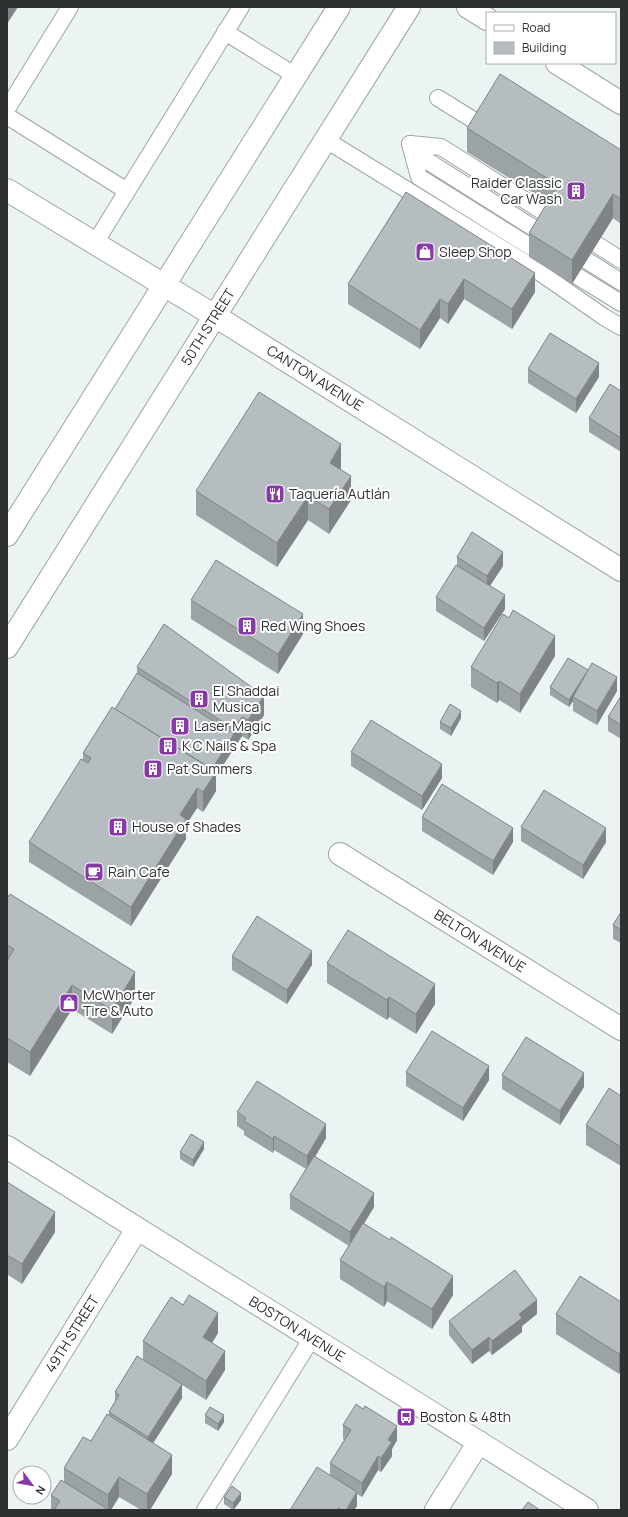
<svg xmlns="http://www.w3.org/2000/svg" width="628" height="1517" font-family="Manrope,sans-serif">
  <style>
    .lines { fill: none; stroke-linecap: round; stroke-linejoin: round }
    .lane-casing { stroke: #9da6a5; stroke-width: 18 }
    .street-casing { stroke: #9da6a5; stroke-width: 24 }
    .secondary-casing { stroke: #9da6a5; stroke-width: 24 }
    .lane { stroke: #fff; stroke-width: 16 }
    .street { stroke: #fff; stroke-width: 22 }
    .secondary { stroke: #fff; stroke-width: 22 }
    .wall { fill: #9ca3a5 }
    .shaded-wall { fill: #7f8486 }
    .building { fill: #b5bdc0; stroke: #7f8486 }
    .labels { text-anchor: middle; stroke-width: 4; stroke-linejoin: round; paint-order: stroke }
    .poi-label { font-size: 14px; fill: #2e3131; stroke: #fff; text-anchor: start }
    .street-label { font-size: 14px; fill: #2e3131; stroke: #fff }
  </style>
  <rect width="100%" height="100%" fill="#ebf4f3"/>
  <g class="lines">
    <defs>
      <g id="lane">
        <polyline points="225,32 296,76"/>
        <polyline points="438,98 483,126"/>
        <polyline points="7,109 70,7"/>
        <polyline points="7,116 127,191"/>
        <polyline points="326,140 532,267 604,317 621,327"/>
        <polyline points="410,144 419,177 534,249"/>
        <polyline points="410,144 441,147 553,218"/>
        <polyline points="412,145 429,162 543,234"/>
        <polyline points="95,243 241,7"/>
        <polyline points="596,244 621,260"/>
        <polyline points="586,260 621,282"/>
        <polyline points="577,276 621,303"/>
        <polyline points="205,1510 312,1338"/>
      </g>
      <g id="street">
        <polyline points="468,7 487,19"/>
        <polyline points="557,63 621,103"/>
        <polyline points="7,190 215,316 621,570"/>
        <polyline points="340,854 621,1029"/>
        <polyline points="7,1439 137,1229"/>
        <polyline points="436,1510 479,1442"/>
      </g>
      <g id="secondary">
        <polyline points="7,535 339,7"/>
        <polyline points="7,647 409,7"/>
        <polyline points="7,1147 587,1510"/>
      </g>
    </defs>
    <use href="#lane" class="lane-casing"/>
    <use href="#street" class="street-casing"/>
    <use href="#secondary" class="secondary-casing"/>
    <use href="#lane" class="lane"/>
    <use href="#street" class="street"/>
    <use href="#secondary" class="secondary"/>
  </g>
  <g class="wall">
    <polygon points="467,128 621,150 621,224 613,218 572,284 529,257 529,233 548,202 467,152"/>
    <polygon points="406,192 535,292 512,329 464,299 448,324 440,318 420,349 348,304 348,284"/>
    <polygon points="528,369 599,377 576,413 528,383"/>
    <polygon points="621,391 621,452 589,432 589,418"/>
    <polygon points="341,468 340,470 351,500 329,534 308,520 277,567 196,515 196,491"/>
    <polygon points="457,557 503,566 490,586 505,609 484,641 436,611 436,597 457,565"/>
    <polygon points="191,600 303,634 278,674 191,619"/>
    <polygon points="555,656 520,713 499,700 497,703 471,687 471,667"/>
    <polygon points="137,667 264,715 248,740 242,736 216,776 216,791 203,812 197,808 186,825 186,839 131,926 29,862 29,842 83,760 83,753 115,709 137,673"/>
    <polygon points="550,687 617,691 597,725 573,711 573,701 569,707 550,695"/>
    <polygon points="621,696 621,739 608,731 608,717"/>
    <polygon points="461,718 451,736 440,729 440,722"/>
    <polygon points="351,752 442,778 422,810 351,766"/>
    <polygon points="422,817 513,842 493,875 422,831"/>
    <polygon points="521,827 606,842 583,879 521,841"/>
    <polygon points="7,898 135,997 112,1034 72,1009 30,1076 7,1062"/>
    <polygon points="621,912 621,943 613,939 613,925"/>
    <polygon points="232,956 312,965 287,1004 232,970"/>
    <polygon points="327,963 435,1004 416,1034 389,1017 387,1020 327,983"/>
    <polygon points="406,1072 489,1080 463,1121 406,1086"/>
    <polygon points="502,1075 584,1087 560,1125 502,1089"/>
    <polygon points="621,1096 621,1166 586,1145 586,1125"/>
    <polygon points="237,1112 326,1138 315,1157 374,1207 364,1224 453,1295 432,1329 387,1301 384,1307 340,1279 340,1260 349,1246 290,1209 290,1195 306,1169 274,1150 273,1153 244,1135 244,1131 237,1126"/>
    <polygon points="204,1149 193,1167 180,1159 180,1152"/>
    <polygon points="7,1182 55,1232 22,1284 8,1275 8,1286 7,1287"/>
    <polygon points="621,1302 621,1370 619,1374 556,1334 556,1314"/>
    <polygon points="537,1314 522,1326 522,1332 492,1355 489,1351 472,1364 449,1335 449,1321"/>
    <polygon points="218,1333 212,1343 225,1370 206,1400 182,1385 182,1398 153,1443 172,1474 150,1510 141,1510 119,1497 111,1510 53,1510 51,1509 51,1495 64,1482 64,1468 91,1441 109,1415 109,1412 115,1402 115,1392 143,1360 143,1341"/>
    <polygon points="205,1415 224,1422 218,1431 205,1423"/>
    <polygon points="343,1425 397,1440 392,1449 392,1456 381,1472 378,1470 362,1497 357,1494 357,1506 354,1510 290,1510 330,1475 330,1463 344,1440 343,1439"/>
    <polygon points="224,1497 241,1500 234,1510 233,1510 224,1504"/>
  </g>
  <g class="shaded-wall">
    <polygon points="7,7 18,7 7,24"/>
    <polygon points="613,194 613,218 572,284 572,260"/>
    <polygon points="535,273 535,292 512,329 512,309"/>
    <polygon points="464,279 464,299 448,324 448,304"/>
    <polygon points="440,299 440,318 420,349 420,330"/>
    <polygon points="599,363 599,377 576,413 576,399"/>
    <polygon points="341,444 341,468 330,487 330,463"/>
    <polygon points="351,476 351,500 329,534 329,509"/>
    <polygon points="308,496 308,520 277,567 277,543"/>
    <polygon points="503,552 503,566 487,590 487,576"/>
    <polygon points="505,595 505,609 484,641 484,628"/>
    <polygon points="303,614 303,634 278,674 278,654"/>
    <polygon points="555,636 555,656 520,713 520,694"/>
    <polygon points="588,670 573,697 573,701 569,707 569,700"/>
    <polygon points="617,677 617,691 597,725 597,711"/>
    <polygon points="499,681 499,700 497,703 497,683"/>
    <polygon points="264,696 264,715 248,740 248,720"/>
    <polygon points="461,711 461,718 451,736 451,728"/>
    <polygon points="242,717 242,736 216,776 216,791 203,812 203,792 209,773 234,734 234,729"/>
    <polygon points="442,764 442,778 422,810 422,796"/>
    <polygon points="197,788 197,808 186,825 186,839 131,926 131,907 180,815"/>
    <polygon points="513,828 513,842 493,875 493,861"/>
    <polygon points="606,828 606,842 583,879 583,865"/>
    <polygon points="312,951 312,965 287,1004 287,990"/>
    <polygon points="135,972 135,997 112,1034 112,1010"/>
    <polygon points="435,984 435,1004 416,1034 416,1014"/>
    <polygon points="72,985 72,1009 30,1076 30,1052"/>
    <polygon points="389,997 389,1017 387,1020 387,1000"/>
    <polygon points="489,1066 489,1080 463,1121 463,1108"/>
    <polygon points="584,1073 584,1087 560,1125 560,1111"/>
    <polygon points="326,1124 326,1138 307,1170 307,1156"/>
    <polygon points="274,1136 274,1150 273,1153 273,1139"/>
    <polygon points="204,1142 204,1149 193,1167 193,1160"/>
    <polygon points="374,1193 374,1207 350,1246 350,1232"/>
    <polygon points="55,1212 55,1232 22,1284 22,1264"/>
    <polygon points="8,1266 8,1286 7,1287 7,1267"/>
    <polygon points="453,1276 453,1295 432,1329 432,1309"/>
    <polygon points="387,1282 387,1301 384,1307 384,1287"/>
    <polygon points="537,1300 537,1314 522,1326 522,1332 492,1355 492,1341 519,1314"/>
    <polygon points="218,1313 218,1333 203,1357 203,1337"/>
    <polygon points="489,1337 489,1351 472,1364 472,1350"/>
    <polygon points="225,1351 225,1370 206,1400 206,1381"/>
    <polygon points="621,1351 621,1370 619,1374 619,1354"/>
    <polygon points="182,1384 182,1398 148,1451 148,1437"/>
    <polygon points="224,1415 224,1422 218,1431 218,1424"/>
    <polygon points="397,1426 397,1440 392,1449 392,1456 381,1472 381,1458 388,1440"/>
    <polygon points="172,1455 172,1474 150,1510 147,1510 147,1494"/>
    <polygon points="378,1456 378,1470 362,1497 362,1483"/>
    <polygon points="119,1477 119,1497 111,1510 108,1510 108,1495"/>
    <polygon points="357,1492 357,1506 354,1510 346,1510"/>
    <polygon points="241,1493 241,1500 233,1510 233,1503"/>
  </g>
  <g class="building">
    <polygon points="500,74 621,150 621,199 613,194 572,260 529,233 558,185 467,128"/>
    <polygon points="406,192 535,273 512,309 464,279 448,304 440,299 420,330 348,284"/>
    <polygon points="550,333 599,363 576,399 528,369"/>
    <polygon points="610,384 621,391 621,438 589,418"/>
    <polygon points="259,392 341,444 330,463 351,476 329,509 308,496 277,543 196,491"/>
    <polygon points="472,532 503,552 487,576 457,557"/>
    <polygon points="216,560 303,614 278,654 191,600"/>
    <polygon points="456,565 505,595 484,628 436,597"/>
    <polygon points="513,610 555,636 520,694 499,681 497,683 471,667 503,614 509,618"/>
    <polygon points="164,624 264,696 248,720 242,717 234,729 137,667"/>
    <polygon points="568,658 588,670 569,700 550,687"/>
    <polygon points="592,663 617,677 597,711 573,697"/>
    <polygon points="137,673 234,734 212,769 115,709"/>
    <polygon points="621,696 621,725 608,717"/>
    <polygon points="450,704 461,711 451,728 440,722"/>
    <polygon points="112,707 216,772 203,792 197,788 180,815 186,819 131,907 29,842 81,759 88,763 91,758 83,753"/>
    <polygon points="371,720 442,764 422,796 351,752"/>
    <polygon points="442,784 513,828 493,861 422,817"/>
    <polygon points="544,790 606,828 583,865 521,827"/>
    <polygon points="10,894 135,972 112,1010 72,985 30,1052 7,1038 7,961 14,949 7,945 7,898"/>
    <polygon points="621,912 621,930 613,925"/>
    <polygon points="257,916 312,951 287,990 232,956"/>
    <polygon points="348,930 435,984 416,1014 389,997 387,1000 327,963"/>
    <polygon points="432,1031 489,1066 463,1108 406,1072"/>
    <polygon points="526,1037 584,1073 560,1111 502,1075"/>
    <polygon points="257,1081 326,1124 307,1156 274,1136 273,1139 244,1121 246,1118 237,1112"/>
    <polygon points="609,1088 621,1096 621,1147 586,1125"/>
    <polygon points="191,1134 204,1142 193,1160 180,1152"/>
    <polygon points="314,1156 374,1193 350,1232 290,1195"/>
    <polygon points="7,1182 55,1212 22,1264 7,1255"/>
    <polygon points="363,1223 390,1240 391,1237 453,1276 432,1309 387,1282 384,1287 340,1260"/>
    <polygon points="515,1270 537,1300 519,1314 522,1318 492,1341 489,1337 472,1350 449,1321"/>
    <polygon points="580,1276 621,1302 621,1351 619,1354 556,1314"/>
    <polygon points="189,1295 218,1313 203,1337 225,1351 206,1381 143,1341 171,1297 183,1305"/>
    <polygon points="137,1356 182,1384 148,1437 109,1412 119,1395 115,1392"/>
    <polygon points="356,1404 363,1409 365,1406 397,1426 388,1440 392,1442 381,1458 378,1456 362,1483 330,1463 351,1430 343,1425"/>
    <polygon points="210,1407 224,1415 218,1424 205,1415"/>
    <polygon points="107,1414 172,1455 147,1494 119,1477 108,1495 64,1468 83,1437 91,1441"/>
    <polygon points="317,1467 357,1492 346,1510 342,1510 338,1508 337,1510 290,1510"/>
    <polygon points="61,1480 109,1510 54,1510 60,1501 51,1495"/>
    <polygon points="232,1486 241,1493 233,1503 224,1497"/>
    <polygon points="528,1502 540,1510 522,1510"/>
  </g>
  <defs>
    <symbol id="building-square" viewBox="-11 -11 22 22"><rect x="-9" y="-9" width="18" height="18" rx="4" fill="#8938a8" stroke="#fff"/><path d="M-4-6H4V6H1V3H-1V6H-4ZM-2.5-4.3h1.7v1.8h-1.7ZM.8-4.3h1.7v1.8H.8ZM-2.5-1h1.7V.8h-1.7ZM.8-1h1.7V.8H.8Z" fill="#fff"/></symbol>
    <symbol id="shop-square" viewBox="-11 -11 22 22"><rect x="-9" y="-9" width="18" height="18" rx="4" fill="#8938a8" stroke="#fff"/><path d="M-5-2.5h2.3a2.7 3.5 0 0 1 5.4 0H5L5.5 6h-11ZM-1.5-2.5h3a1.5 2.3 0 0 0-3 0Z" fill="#fff"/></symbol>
    <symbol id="restaurant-square" viewBox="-11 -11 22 22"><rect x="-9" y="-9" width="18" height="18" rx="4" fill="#8938a8" stroke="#fff"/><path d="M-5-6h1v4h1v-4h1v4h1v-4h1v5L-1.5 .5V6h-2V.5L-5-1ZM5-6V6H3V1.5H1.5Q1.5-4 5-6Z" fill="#fff"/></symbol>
    <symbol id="cafe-square" viewBox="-11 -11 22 22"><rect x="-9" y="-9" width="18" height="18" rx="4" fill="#8938a8" stroke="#fff"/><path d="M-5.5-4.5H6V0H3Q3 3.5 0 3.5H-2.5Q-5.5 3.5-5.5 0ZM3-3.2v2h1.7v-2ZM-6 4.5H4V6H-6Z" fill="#fff"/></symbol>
    <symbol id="bus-square" viewBox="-11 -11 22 22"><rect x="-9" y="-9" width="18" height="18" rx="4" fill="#8938a8" stroke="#fff"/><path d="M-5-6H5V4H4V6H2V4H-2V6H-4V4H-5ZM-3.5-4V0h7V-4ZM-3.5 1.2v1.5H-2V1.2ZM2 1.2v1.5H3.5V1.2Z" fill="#fff"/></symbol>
  </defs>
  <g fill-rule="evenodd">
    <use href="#building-square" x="565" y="180" width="22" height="22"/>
    <use href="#shop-square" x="414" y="241" width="22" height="22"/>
    <use href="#restaurant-square" x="264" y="483" width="22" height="22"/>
    <use href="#building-square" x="236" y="615" width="22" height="22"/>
    <use href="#building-square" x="188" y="688" width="22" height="22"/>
    <use href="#building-square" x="169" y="715" width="22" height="22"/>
    <use href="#building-square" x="157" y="735" width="22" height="22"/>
    <use href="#building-square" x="142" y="758" width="22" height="22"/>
    <use href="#building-square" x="107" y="816" width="22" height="22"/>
    <use href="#cafe-square" x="83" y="861" width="22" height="22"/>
    <use href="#shop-square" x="58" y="992" width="22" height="22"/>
    <use href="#bus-square" x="395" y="1406" width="22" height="22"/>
  </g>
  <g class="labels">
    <g class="poi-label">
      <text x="562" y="188" text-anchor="end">Raider Classic<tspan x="562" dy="16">Car Wash</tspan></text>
      <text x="439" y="257">Sleep Shop</text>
      <text x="289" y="499">Taquería Autlán</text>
      <text x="261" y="631">Red Wing Shoes</text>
      <text x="213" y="696">El Shaddai<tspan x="213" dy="16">Musica</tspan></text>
      <text x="194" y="731">Laser Magic</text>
      <text x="182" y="751">K C Nails &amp; Spa</text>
      <text x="167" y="774">Pat Summers</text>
      <text x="132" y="832">House of Shades</text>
      <text x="108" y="877">Rain Cafe</text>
      <text x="83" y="1000">McWhorter<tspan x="83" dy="16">Tire &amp; Auto</tspan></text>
      <text x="420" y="1422">Boston &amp; 48th</text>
    </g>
    <g class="street-label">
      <text transform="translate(208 327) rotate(-58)" y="5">50TH STREET</text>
      <text transform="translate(315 378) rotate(32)" y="5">CANTON AVENUE</text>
      <text transform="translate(480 941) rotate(32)" y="5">BELTON AVENUE</text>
      <text transform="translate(297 1329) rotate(32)" y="5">BOSTON AVENUE</text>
      <text transform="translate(72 1334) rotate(-58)" y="5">49TH STREET</text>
    </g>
  </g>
  <rect width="628" height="1517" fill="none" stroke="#2e3131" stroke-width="16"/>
  <rect x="486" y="12" width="130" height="52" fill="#ffffff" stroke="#abadad"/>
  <rect x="494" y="25" width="20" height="6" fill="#ffffff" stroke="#abadad"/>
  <text x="522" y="32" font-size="12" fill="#2e3131">Road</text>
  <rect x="494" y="42" width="20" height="12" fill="#b5bdc0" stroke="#abadad"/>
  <text x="522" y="52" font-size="12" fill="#2e3131">Building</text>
  <g transform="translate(32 1485) rotate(122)"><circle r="19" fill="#ffffff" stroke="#abadad"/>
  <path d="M0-3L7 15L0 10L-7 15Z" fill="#8938a8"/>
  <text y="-6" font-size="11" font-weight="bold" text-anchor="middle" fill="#2e3131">N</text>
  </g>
</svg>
